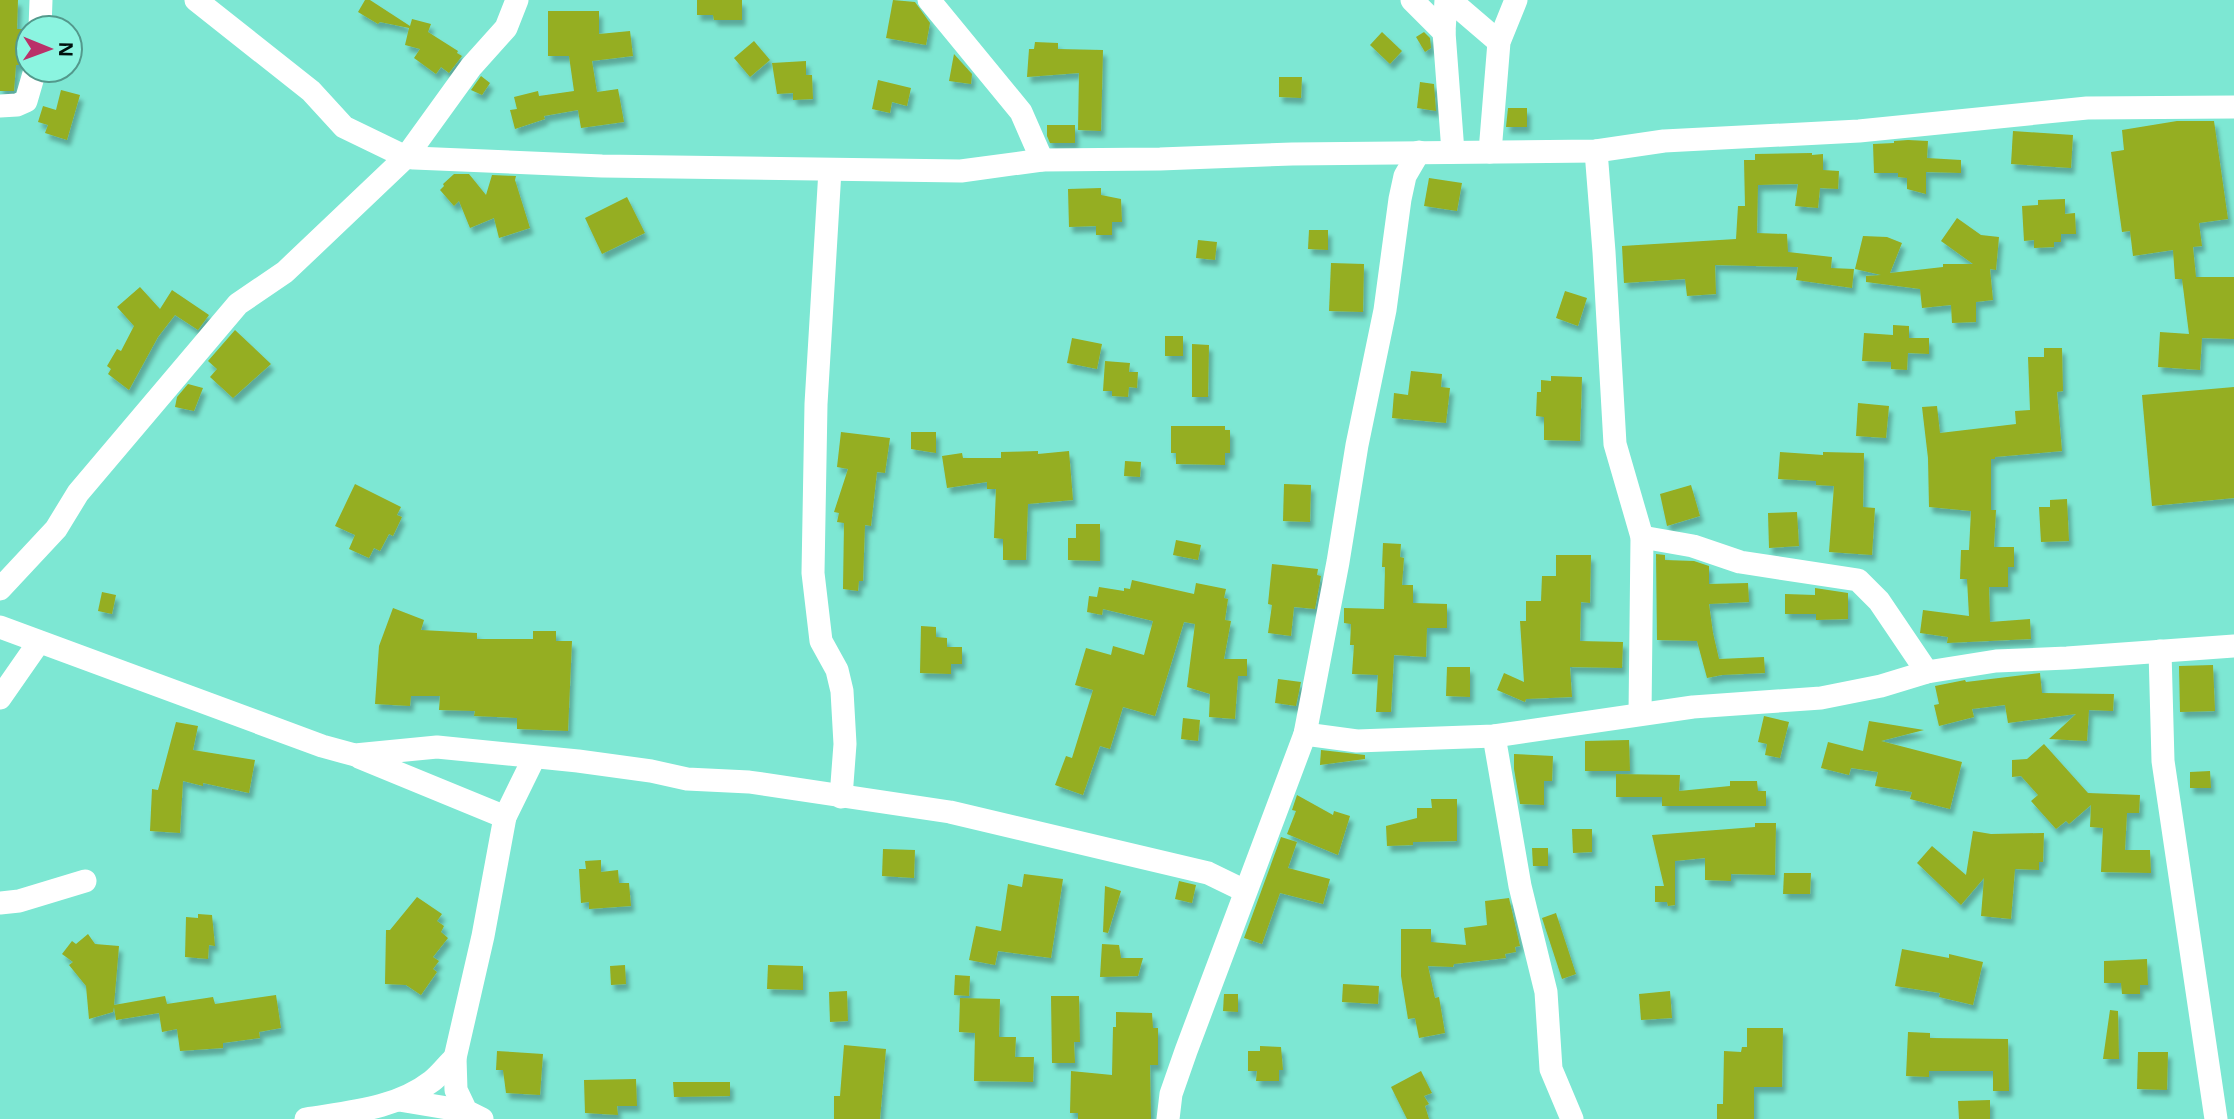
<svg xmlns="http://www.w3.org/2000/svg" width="2234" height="1119" font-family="'Noto Sans',sans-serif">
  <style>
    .building { fill: #95ae21; filter: url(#shadow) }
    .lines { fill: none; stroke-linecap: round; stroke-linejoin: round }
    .street { stroke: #fff; stroke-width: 23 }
  </style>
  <defs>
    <filter id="shadow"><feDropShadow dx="3.5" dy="6" stdDeviation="2" flood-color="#0004"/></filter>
  </defs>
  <rect width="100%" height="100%" fill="#7de7d3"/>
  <g class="building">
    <polygon points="0,0 18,0 17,29 22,29 21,65 16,65 14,91 0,91"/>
    <polygon points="365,0 370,0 410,26 412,19 431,24 428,32 458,51 457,53 462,56 449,73 441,67 436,74 414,58 420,49 405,45 409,28 380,22 378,24 358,12"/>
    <polygon points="697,0 742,0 742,20 714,20 713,15 697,15"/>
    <polygon points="893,0 915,2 930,23 926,45 886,38"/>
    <polygon points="548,11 599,11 599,34 630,31 633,56 592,61 597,92 618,89 624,122 581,128 578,110 544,116 545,119 515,129 510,110 517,109 514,97 538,91 539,96 574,91 569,56 548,56"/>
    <polygon points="1382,32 1402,51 1390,64 1370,45"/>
    <polygon points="1424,32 1430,38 1431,48 1425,52 1416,37"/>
    <polygon points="754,41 770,60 750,77 734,58"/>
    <polygon points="1035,42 1058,43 1058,49 1103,50 1101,131 1078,130 1079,73 1027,77 1029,49 1034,49"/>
    <polygon points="954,54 972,74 971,84 949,81"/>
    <polygon points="806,61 806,75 812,75 813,99 793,100 793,93 777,94 772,63"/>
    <polygon points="481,76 490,83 482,95 471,90"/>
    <polygon points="1279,77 1302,77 1301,98 1279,97"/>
    <polygon points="878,80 911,88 907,106 892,102 890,113 872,109"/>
    <polygon points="1420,82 1434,84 1436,111 1417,108"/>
    <polygon points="61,90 80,95 67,140 45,133 48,125 38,122 43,106 56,110"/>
    <polygon points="1508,108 1527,108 1527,127 1506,127"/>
    <polygon points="2177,121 2214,121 2228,219 2199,223 2202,246 2193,247 2196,277 2234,277 2234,339 2202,338 2200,370 2158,367 2160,332 2189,334 2182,279 2175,279 2173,250 2133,256 2130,231 2122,232 2111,152 2124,150 2122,130"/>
    <polygon points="1047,125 1075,125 1075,143 1050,143 1047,136"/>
    <polygon points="2013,131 2073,135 2071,168 2011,164"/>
    <polygon points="1908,140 1928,141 1927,158 1961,160 1961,173 1926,172 1926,194 1907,189 1907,178 1898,177 1898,173 1874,173 1873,144 1894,143 1894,141"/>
    <polygon points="1812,153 1812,155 1823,154 1823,170 1839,171 1838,189 1820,188 1818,208 1795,206 1798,184 1758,185 1757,233 1787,234 1788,252 1832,257 1831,268 1854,269 1852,288 1796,280 1798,267 1715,265 1716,294 1687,296 1685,279 1624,283 1622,246 1736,239 1738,206 1745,206 1744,160 1755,160 1755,154"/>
    <polygon points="454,174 469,174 486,195 492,175 516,176 515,180 530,228 499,238 494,218 470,228 459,201 454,206 440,190 444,186 443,184"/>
    <polygon points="1429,178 1462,183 1457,211 1424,206"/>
    <polygon points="1101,188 1101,195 1121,199 1122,222 1112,222 1112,235 1096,235 1096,226 1069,227 1068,189"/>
    <polygon points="627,197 645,233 602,254 585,218"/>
    <polygon points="2065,199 2065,214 2075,213 2076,234 2061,234 2061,242 2054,242 2054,247 2034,248 2034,240 2024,241 2022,206 2038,205 2038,200"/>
    <polygon points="1957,218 1981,235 1999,237 1996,270 1990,269 1993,300 1976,302 1976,322 1952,323 1951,305 1922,308 1920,289 1866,282 1866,276 1881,275 1855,269 1863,236 1887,237 1902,243 1890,273 1943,267 1943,264 1973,264 1941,241"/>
    <polygon points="1309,230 1328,230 1328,250 1308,249"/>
    <polygon points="1198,240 1217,242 1215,260 1196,258"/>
    <polygon points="1331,263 1364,264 1363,312 1329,311"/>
    <polygon points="140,287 160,309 172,290 209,315 198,330 175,315 158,337 129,390 108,374 111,369 107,366 117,349 121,351 134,326 117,307"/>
    <polygon points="1565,291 1587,298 1578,326 1556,318"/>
    <polygon points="1893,325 1909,326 1909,338 1929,338 1929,354 1908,353 1907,370 1891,369 1891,362 1862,361 1864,333 1893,335"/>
    <polygon points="235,330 271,364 233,398 210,377 217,369 208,361"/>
    <rect x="1165" y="336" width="18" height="20"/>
    <polygon points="1072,338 1102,344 1097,369 1067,363"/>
    <polygon points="1192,344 1209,345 1208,397 1192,397"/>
    <polygon points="2044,348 2062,348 2063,391 2057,392 2062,451 1995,457 1995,459 1991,459 1991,510 1996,510 1994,547 2014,547 2014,567 2008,567 2008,587 1989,587 1990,622 2030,619 2031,639 1947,643 1948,637 1920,633 1923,610 1969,616 1967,579 1960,579 1961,550 1969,550 1971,511 1929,507 1928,458 1922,407 1937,406 1940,433 2016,424 2015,411 2030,410 2028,357 2044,357"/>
    <polygon points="1105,361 1130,363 1129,372 1138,372 1137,388 1129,387 1128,397 1112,396 1112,391 1103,391"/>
    <polygon points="1411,371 1442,374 1441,387 1450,388 1446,423 1392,418 1394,393 1408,395"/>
    <polygon points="1551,376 1582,377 1580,441 1544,440 1544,417 1536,416 1537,392 1541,392 1541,380 1551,381"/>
    <polygon points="188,384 203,388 194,411 175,407 177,397"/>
    <polygon points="2234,387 2234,498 2152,506 2142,395"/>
    <polygon points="1858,403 1889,406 1886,438 1856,436"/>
    <polygon points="1171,426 1225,426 1225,430 1230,430 1230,453 1225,453 1225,465 1176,464 1176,453 1171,453"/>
    <polygon points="841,432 890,438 885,473 877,472 871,526 865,525 863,581 859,581 858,591 843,589 844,523 837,522 839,513 834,512 848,469 837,467"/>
    <polygon points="911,432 936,432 936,453 911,449"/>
    <polygon points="1038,451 1038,454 1069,451 1073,500 1028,504 1026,560 1003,560 1003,539 994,538 996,489 987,489 987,482 947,488 942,456 962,453 963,458 1001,458 1001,452"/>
    <polygon points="1780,452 1823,455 1823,452 1864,453 1863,507 1875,508 1872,555 1829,552 1834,486 1816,485 1816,481 1778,479"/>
    <polygon points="1125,461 1141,462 1140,477 1124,476"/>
    <polygon points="355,484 401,507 397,515 402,517 393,536 389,534 380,551 374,548 369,558 349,549 355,535 335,526"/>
    <polygon points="1284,484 1311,485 1310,522 1283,521"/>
    <polygon points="1691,485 1700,516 1667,526 1660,494"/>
    <polygon points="2067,499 2069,541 2041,542 2039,507 2050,507 2050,500"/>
    <polygon points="1797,512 1799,546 1769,548 1768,513"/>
    <polygon points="1076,524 1100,524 1100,561 1068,560 1068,538 1076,538"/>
    <polygon points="1176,540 1201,545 1198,560 1173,555"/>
    <polygon points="1383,543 1401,544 1400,557 1404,558 1402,585 1413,585 1413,603 1447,604 1447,628 1427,628 1426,657 1394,655 1391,712 1376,712 1378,675 1352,674 1354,645 1350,645 1351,624 1344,623 1344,608 1384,609 1385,567 1382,567"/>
    <polygon points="1656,554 1665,555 1665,560 1694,561 1709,566 1709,584 1748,583 1749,602 1709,604 1713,633 1719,659 1764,657 1765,673 1722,675 1707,678 1697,641 1657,640"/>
    <polygon points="1556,555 1591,555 1590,603 1581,602 1580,641 1623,642 1622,668 1570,667 1572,697 1526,699 1525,702 1497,690 1504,673 1524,682 1520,621 1526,621 1526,601 1541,601 1542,576 1556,576"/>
    <polygon points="1272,564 1318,569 1317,575 1321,576 1315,609 1294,607 1291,636 1268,633 1272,605 1268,604"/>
    <polygon points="1132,580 1194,594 1196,583 1226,589 1224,598 1228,599 1225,620 1231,621 1224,659 1247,659 1247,676 1238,676 1235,719 1209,717 1210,694 1187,687 1195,624 1184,622 1155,716 1123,707 1110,749 1100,746 1083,795 1055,785 1066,756 1072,758 1093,690 1075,685 1086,648 1111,655 1113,646 1144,655 1153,621 1103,609 1102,615 1087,612 1089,596 1097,597 1099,587 1124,591 1124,588 1130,589"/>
    <polygon points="1815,588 1848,593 1848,619 1816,620 1816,614 1785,614 1785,594 1815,595"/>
    <polygon points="102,592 116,595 112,614 98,611"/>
    <polygon points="393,608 424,620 421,630 477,633 477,639 533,639 533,631 556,631 556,641 572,641 568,731 517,729 517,718 474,716 475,711 439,710 440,696 411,696 410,706 375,704 379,646"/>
    <polygon points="921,626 936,627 936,637 947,638 947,647 962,647 962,664 951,664 951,674 920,673"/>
    <polygon points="2213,665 2215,711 2180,712 2179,666"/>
    <polygon points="1447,667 1470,667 1470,697 1446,696"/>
    <polygon points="2040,673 2042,693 2114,694 2113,711 2089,710 2087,741 2049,739 2076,714 2008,723 2005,705 1972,709 1974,717 1939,726 1934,705 1939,704 1935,686 1965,680 1966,682"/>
    <polygon points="1278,679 1301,682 1296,706 1275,703"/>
    <polygon points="1764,716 1789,722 1780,758 1765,755 1767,744 1758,742"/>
    <polygon points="1183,718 1200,720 1198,741 1181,739"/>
    <polygon points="1869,721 1924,730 1881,741 1962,762 1950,809 1910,799 1912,792 1875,786 1878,772 1851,768 1849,775 1821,768 1828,742 1863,751"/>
    <polygon points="176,722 198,726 193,750 255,760 249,793 203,783 203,786 183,781 180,833 150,831 152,789 158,790"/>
    <polygon points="1629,740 1630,771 1585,771 1585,741"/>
    <polygon points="2044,744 2088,793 2140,795 2139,813 2127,813 2125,850 2150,850 2151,873 2101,872 2103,828 2090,827 2091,805 2069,824 2066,821 2056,829 2031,801 2038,795 2021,776 2012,777 2012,760 2027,759"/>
    <polygon points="1321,750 1365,755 1365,759 1320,765"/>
    <polygon points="1514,754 1553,756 1552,781 1544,781 1544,805 1520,804 1514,769"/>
    <polygon points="2210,771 2211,788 2190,788 2190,772"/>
    <polygon points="1616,774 1680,775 1679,791 1730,786 1730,781 1757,781 1758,791 1766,791 1766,806 1662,806 1662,797 1616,797"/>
    <polygon points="1297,795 1333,815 1334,811 1350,816 1338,855 1287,834 1296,811 1292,810"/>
    <polygon points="1431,799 1457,799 1457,841 1413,842 1413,845 1387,846 1386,826 1417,818 1417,808 1432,808"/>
    <polygon points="1755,823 1776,823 1775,875 1731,874 1731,881 1705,880 1705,858 1675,861 1675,905 1668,906 1667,902 1655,902 1655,886 1664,886 1652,835 1755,827"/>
    <polygon points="1572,829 1592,829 1592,852 1573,853"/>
    <polygon points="1973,831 1991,834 2044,833 2043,862 2039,862 2039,870 2015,869 2011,919 1981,916 1984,878 1961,905 1917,863 1932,846 1966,875"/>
    <polygon points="1281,837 1297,842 1288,868 1330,879 1323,904 1280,893 1262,944 1244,938"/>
    <polygon points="1532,848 1548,848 1548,866 1533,866"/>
    <polygon points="883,849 915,850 914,878 882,876"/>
    <polygon points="601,860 601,872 618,870 619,883 629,883 631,906 589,909 589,902 581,903 579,869 586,869 585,861"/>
    <polygon points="1784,873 1811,873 1810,894 1783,894"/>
    <polygon points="1024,874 1063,879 1051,958 998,951 995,965 969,960 976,926 1001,931 1008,884 1022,887"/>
    <polygon points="1179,881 1196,885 1192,903 1175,899"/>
    <polygon points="1105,886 1121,891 1108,933 1103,932"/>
    <polygon points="417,897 442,914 437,921 444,926 441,932 448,938 433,957 439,961 433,969 437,972 421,995 406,985 385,984 386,930 390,930"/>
    <polygon points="1509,898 1520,946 1515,947 1516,952 1505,954 1506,958 1454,964 1453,967 1428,966 1435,998 1439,997 1445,1033 1419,1038 1415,1018 1408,1019 1401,976 1401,929 1431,929 1431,942 1466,945 1464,928 1487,925 1485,901"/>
    <polygon points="1556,913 1576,974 1562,979 1542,918"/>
    <polygon points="198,914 212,915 215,946 209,945 208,959 185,957 186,917 198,918"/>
    <polygon points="88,934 95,944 119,946 114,1005 165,996 167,1004 213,997 215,1004 276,995 281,1028 259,1032 260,1038 223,1043 223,1048 180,1051 177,1029 162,1032 159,1013 116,1020 114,1007 113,1012 89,1019 86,986 69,965 73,962 62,954 72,941 76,944"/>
    <polygon points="1102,944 1119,945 1121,958 1143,958 1138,976 1100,977"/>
    <polygon points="1902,949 1949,958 1949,954 1983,962 1973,1005 1939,997 1940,993 1895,986"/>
    <polygon points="2147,959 2148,985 2140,985 2140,994 2122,994 2121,983 2104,983 2104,961"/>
    <polygon points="625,965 626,984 611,985 610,966"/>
    <polygon points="768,965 803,966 803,990 767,989"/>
    <polygon points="955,975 970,976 969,996 954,995"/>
    <polygon points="1343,984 1379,986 1378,1004 1342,1002"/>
    <polygon points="847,991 848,1021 830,1022 829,992"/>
    <polygon points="1670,991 1672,1018 1641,1020 1639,994"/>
    <polygon points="1224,994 1238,994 1238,1012 1223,1011"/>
    <polygon points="1051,996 1079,996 1080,1042 1074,1042 1075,1063 1052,1063"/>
    <polygon points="960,998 1000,999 999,1037 1016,1037 1015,1057 1034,1057 1033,1082 974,1081 975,1033 959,1032"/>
    <polygon points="2110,1010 2118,1011 2119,1059 2103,1059"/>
    <polygon points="1116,1012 1152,1013 1153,1028 1158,1028 1158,1065 1150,1065 1151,1119 1078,1119 1078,1113 1070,1113 1071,1071 1112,1075 1113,1027 1116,1027"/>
    <polygon points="1747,1028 1783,1028 1782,1087 1754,1087 1754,1119 1717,1119 1717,1104 1723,1104 1724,1051 1741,1052 1742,1047 1747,1047"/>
    <polygon points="1908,1032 1930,1033 1930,1038 2008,1039 2009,1091 1993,1091 1993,1071 1929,1071 1929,1077 1906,1076"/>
    <polygon points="844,1045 886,1049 880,1119 834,1119 834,1096 840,1096"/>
    <polygon points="1260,1046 1281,1047 1283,1070 1279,1070 1279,1081 1256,1081 1257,1071 1248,1071 1248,1051 1260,1051"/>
    <polygon points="497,1051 543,1054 540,1095 506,1093 503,1070 496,1070"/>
    <polygon points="2138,1052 2168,1052 2167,1090 2137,1089"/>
    <polygon points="1421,1071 1432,1093 1424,1096 1429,1104 1425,1106 1429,1119 1407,1119 1391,1087"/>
    <polygon points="636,1079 637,1106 617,1106 618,1115 585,1113 584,1080"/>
    <polygon points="673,1082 730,1082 730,1096 674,1097"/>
    <polygon points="1990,1100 1990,1119 1959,1119 1958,1101"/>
  </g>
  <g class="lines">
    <g class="street">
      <polyline points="196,0 311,91 344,127 406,157 414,158 602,166 961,171 1042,160 1160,159 1292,154 1596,151 1664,141 1859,131 2087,108 2234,107"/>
      <polyline points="929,0 1021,112 1042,160"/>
      <polyline points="1412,0 1444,32"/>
      <polyline points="1446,0 1444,32 1453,152"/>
      <polyline points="1450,0 1499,42"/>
      <polyline points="40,28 41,0"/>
      <polyline points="0,106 17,105 26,101 35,70"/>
      <polyline points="1596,151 1604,252 1615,444 1642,537 1640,714"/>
      <polyline points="1490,152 1499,42 1516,0"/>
      <polyline points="830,170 816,404 813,573 821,641 837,670 842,691 845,744 841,797"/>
      <polyline points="1642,537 1693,546 1740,562 1858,580 1879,601 1927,672"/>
      <polyline points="0,589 56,529 78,493 238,304 285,272 406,157 471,67 506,28 517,0"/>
      <polyline points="0,627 322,746 355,755 437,747 578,761 651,771 687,779 749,782 950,812 1208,873 1245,891"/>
      <polyline points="2160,651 2163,761 2216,1119"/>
      <polyline points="0,698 39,642"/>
      <polyline points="1305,734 1357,741 1494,736 1693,707 1821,698 1881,686 1927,672 1996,661 2067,658 2234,646"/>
      <polyline points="1494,736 1520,886 1546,992 1551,1069 1572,1119"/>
      <polyline points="359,757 505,817"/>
      <polyline points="0,903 19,901 85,881"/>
      <polyline points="399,1100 466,1111"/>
      <path d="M 306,1119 C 349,1112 396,1109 432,1081 C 440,1075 447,1065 455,1058"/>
      <polyline points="482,1119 466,1111 456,1090 455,1058 483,936 505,817 534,758"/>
      <polyline points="1168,1119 1171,1094 1186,1051 1305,734 1338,562 1357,445 1385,310 1400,199 1405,176 1419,152"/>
    </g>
  </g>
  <g transform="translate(49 49) rotate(91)"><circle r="33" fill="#8bf4e0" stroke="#53998c" stroke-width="2"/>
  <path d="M0-5L12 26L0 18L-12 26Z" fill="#ba3069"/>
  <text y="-10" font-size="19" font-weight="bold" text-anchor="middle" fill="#00110e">N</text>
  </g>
</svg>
